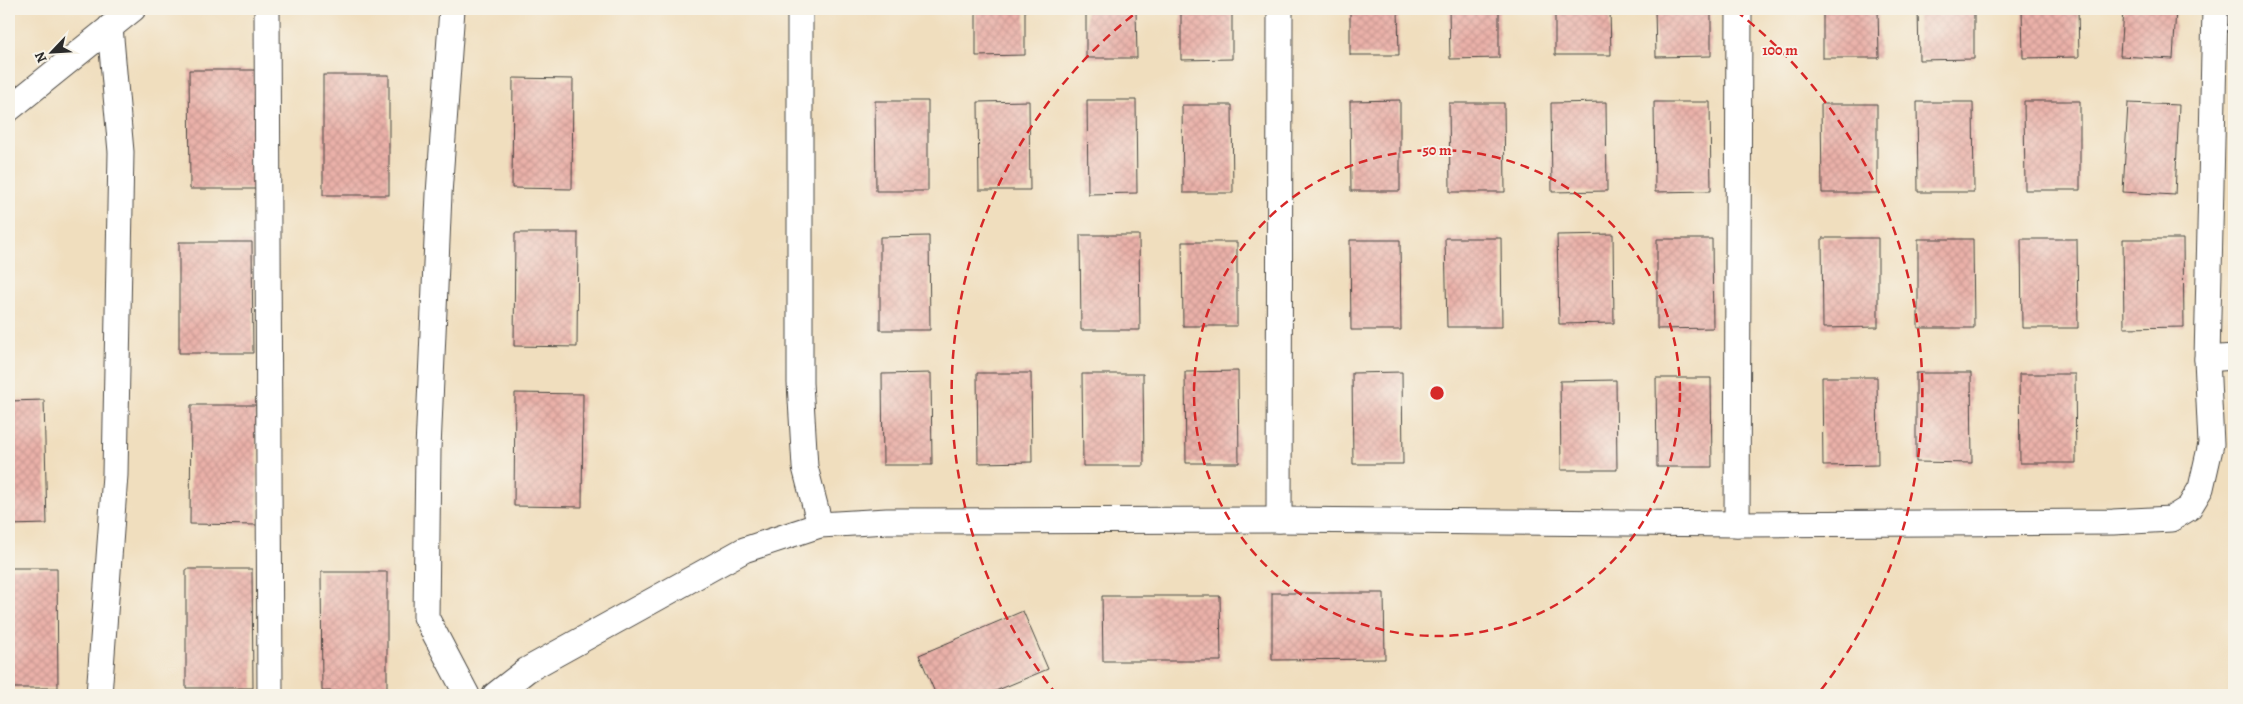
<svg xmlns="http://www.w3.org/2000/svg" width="2243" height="704" font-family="Alegreya,serif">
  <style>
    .building { fill: url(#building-cross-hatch) }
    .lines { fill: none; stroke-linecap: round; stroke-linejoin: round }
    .street-casing { stroke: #494641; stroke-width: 27 }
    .street { stroke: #fff; stroke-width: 25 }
    .ring { fill: none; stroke: #d62828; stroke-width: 2.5; stroke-dasharray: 9 6 }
    .centre { fill: #d62828; stroke: #f7f3e8; stroke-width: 2.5 }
    .ring-label { font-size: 15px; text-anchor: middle; font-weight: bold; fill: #d62828; stroke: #f7f3e8; stroke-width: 4; stroke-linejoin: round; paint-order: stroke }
  </style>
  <defs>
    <pattern id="building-cross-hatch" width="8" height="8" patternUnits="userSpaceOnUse" patternTransform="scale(1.25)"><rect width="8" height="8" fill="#eab1a9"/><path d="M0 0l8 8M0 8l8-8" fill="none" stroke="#c99892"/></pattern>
  </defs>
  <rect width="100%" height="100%" fill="#f7f3e8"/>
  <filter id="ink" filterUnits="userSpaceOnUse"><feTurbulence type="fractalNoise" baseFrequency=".02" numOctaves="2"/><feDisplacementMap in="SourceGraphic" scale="10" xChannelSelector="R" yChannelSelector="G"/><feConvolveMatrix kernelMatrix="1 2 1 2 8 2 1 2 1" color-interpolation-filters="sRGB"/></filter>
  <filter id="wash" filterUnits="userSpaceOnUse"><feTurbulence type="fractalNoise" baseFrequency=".0096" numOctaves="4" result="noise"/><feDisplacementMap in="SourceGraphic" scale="20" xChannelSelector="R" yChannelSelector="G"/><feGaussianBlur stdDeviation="1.12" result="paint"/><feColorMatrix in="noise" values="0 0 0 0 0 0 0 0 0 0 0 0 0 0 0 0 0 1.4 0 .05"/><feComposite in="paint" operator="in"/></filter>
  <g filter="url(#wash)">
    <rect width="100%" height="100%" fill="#f0debe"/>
    <g id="blocks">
      <g class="building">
        <polygon points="976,9 1025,9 1025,55 976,56"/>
        <polygon points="1086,9 1136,9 1137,58 1086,58"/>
        <polygon points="1181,9 1232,9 1232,59 1181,60"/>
        <polygon points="1350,9 1398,9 1399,55 1350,55"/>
        <polygon points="1449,9 1499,9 1499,58 1450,59"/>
        <polygon points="1555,9 1610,9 1611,55 1555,55"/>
        <polygon points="1655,9 1711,9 1711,56 1656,57"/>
        <polygon points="1823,9 1878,9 1879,58 1823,58"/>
        <polygon points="1918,9 1974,9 1974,59 1919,60"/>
        <polygon points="2022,9 2078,9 2079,57 2023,58"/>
        <polygon points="2123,9 2176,9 2173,59 2120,56"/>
        <polygon points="189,70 255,70 256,189 190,189"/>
        <rect x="323" y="75" width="66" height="120"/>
        <polygon points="513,78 573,79 572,189 512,188"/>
        <polygon points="1087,100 1136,100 1137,193 1088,194"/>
        <polygon points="1400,100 1400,191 1351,191 1350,101"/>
        <polygon points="875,101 928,101 928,191 876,191"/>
        <polygon points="1029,101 1030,190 979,190 978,102"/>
        <polygon points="2024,101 2080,101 2080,190 2025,190"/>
        <polygon points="1606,102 1607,191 1552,192 1551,103"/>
        <polygon points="1654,102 1710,102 1711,191 1655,192"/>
        <polygon points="1917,102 1973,102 1974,192 1918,192"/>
        <polygon points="1449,103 1504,103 1505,192 1450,192"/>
        <polygon points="2128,103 2179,105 2175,195 2123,192"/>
        <polygon points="1821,104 1877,104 1877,193 1822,193"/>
        <polygon points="1182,105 1232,105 1233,193 1183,193"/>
        <polygon points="515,233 578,233 577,347 514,346"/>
        <polygon points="1613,234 1614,323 1559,324 1557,235"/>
        <polygon points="1080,235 1139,235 1140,330 1081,330"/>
        <polygon points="929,236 930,330 880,330 880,237"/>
        <polygon points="1445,238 1501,238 1502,327 1447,327"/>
        <polygon points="1822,238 1878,238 1878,327 1823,328"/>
        <polygon points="1657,239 1712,239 1713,328 1657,329"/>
        <polygon points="1918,239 1973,239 1974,328 1918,328"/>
        <polygon points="2021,239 2077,239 2078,328 2022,328"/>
        <polygon points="2123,239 2183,239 2184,327 2124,328"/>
        <polygon points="1350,240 1400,240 1401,330 1351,330"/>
        <polygon points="179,242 252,242 253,353 179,353"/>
        <polygon points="1182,242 1237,242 1237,326 1183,326"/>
        <polygon points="1238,371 1239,463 1186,463 1185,372"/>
        <polygon points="1402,372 1403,464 1353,464 1352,373"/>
        <polygon points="931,373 932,465 883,465 882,374"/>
        <polygon points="977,373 1031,373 1032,462 978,463"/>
        <polygon points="1916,373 1971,373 1972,463 1916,462"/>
        <polygon points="1082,374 1143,374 1144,466 1083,466"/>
        <polygon points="2019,374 2075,374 2076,463 2020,463"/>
        <polygon points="1822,377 1877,377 1878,465 1823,466"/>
        <polygon points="1656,378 1711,378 1712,467 1657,467"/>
        <polygon points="1616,380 1617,470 1561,470 1560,381"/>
        <polygon points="515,393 583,394 582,507 514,506"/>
        <polygon points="44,400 47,524 9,525 9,401"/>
        <polygon points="191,405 256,405 257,525 190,524"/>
        <polygon points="9,568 57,568 58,688 9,688"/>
        <polygon points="186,569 252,569 253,688 186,688"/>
        <polygon points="321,572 387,572 387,692 322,691"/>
        <polygon points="1272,593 1384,593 1385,659 1272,660"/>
        <polygon points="1102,596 1220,596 1221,661 1103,661"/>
        <polygon points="1023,611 1048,669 986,695 936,695 919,655"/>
      </g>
    </g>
  </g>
  <g filter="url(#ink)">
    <use href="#blocks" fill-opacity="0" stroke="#494641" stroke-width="1"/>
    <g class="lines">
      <defs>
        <g id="street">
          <polyline points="267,9 270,695"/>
          <polyline points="452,9 439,194 428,449 426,617 467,695"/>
          <polyline points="800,9 800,383 805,467 820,525"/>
          <polyline points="9,109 133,9"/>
          <polyline points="2207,359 2234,357"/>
          <polyline points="1279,520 1280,9"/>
          <polyline points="1737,524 1739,9"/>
          <polyline points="99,695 115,475 121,152 110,27"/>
          <polyline points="495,695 527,670 744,550 820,525 887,521 1279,520 1737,524 2113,522 2171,519 2189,508 2201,488 2211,444 2207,359 2215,9"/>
        </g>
      </defs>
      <use href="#street" class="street-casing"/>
      <use href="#street" class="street"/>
    </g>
  </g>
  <g class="ring">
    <circle cx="1437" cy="393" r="243"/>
    <path d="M1057 695A485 485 0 0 1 1138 11M1736 11A485 485 0 0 1 1817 695"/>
  </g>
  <circle cx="1437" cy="393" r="8" class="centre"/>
  <g class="ring-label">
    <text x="1780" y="55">100 m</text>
    <text x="1437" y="155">50 m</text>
  </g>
  <rect width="2243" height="704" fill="none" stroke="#f7f3e8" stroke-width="30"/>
  <g transform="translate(52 52) rotate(245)" stroke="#f7f3e8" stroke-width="4" paint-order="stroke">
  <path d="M0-4L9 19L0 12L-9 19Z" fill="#2b2b2b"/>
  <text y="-8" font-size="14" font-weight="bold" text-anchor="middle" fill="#2b2b2b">N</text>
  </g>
</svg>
